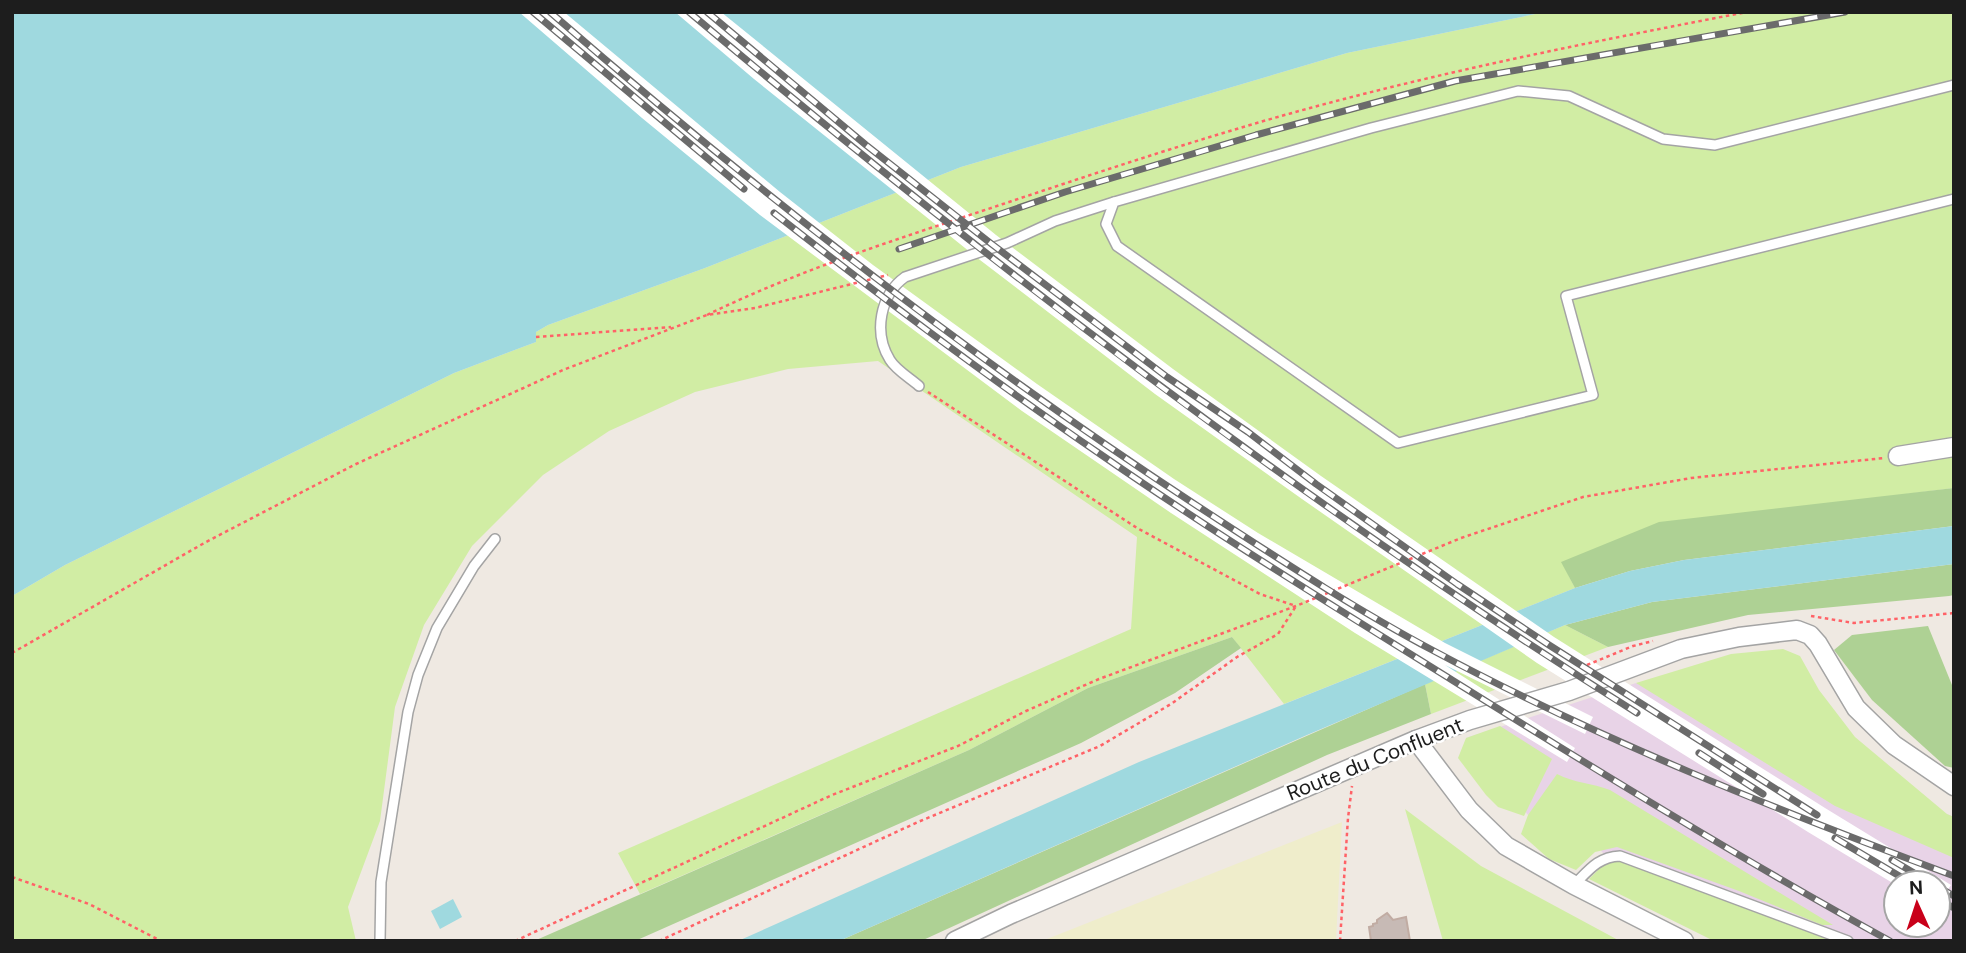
<svg xmlns="http://www.w3.org/2000/svg" width="1966" height="953" font-family="'DM Sans',sans-serif">
  <style>
    .industrial { fill: #e8d3e7; fill-rule: evenodd }
    .farmland { fill: #efedcb }
    .grass { fill: #d1eda4 }
    .forest { fill: #aed194 }
    .water { fill: #9fd9df }
    .pier { fill: #fff }
    .building { fill: #c7bab5; stroke: #c1aca3; stroke-width: 2 }
    .lines { fill: none; stroke-linecap: round; stroke-linejoin: round }
    .service-casing { stroke: #a4a4a4; stroke-width: 12 }
    .minor-casing { stroke: #a4a4a4; stroke-width: 21 }
    .path { stroke: #ff6267; stroke-width: 2.5; stroke-dasharray: 3.5 3.5; stroke-linecap: butt }
    .service { stroke: #fff; stroke-width: 9 }
    .minor { stroke: #fff; stroke-width: 18 }
    .rail-casing { stroke: #6b6b6b; stroke-width: 7 }
    .rail { stroke: #fff; stroke-width: 4.5; stroke-dasharray: 13; stroke-linecap: butt }
    .labels { text-anchor: middle; stroke-width: 5; stroke-linejoin: round; paint-order: stroke }
    .street-label { font-size: 21px; fill: #1d1d1d; stroke: #fff }
  </style>
  <rect width="100%" height="100%" fill="#efe9e2"/>
  <path class="industrial" d="M 1636,683 L 1954,817 L 1954,941 L 1755,941 L 1617,869 L 1582,829 L 1528,815 L 1466,738 ZM 1896,883 L 1938,883 L 1938,925 L 1896,925 Z"/>
  <polygon class="farmland" points="1342,822 1336,941 1042,941"/>
  <g class="grass">
    <polygon points="1545,12 1954,12 1954,488 1875,498 1562,562 1575,588 1284,704 1232,637 1088,688 969,750 640,894 618,853 1131,629 1137,537 878,361 788,369 695,392 609,431 543,475 472,546 424,625 395,707 380,821 348,907 356,941 12,941 12,596 65,565 454,373 536,342 536,332 548,325 705,268 961,167 1347,53"/>
    <polygon points="1565,625 1608,647 1431,714 1425,684"/>
    <polygon points="1783,649 1800,656 1819,690 1855,737 1947,814 1954,817 1954,858 1835,806 1636,683 1731,654"/>
    <polygon points="1500,726 1552,759 1524,816 1498,807 1486,795 1458,758 1466,738"/>
    <path d="M 1557,774 C 1574,783 1592,783 1610,790 L 1833,925 L 1822,925 L 1739,891 L 1617,847 L 1595,852 L 1576,870 L 1549,859 L 1521,834 L 1528,815 Z"/>
    <polygon points="1405,809 1481,866 1620,941 1443,941"/>
    <polygon points="1607,861 1622,861 1637,866 1832,941 1714,941 1589,879"/>
  </g>
  <g class="forest">
    <polygon points="1954,488 1954,526 1684,560 1630,571 1575,588 1561,562 1659,522"/>
    <polygon points="1954,564 1954,595 1949,596 1748,615 1608,647 1565,625 1652,602"/>
    <polygon points="1928,626 1954,690 1954,768 1945,766 1872,700 1834,650 1852,635"/>
    <polygon points="1232,637 1241,648 1175,693 1081,743 635,941 534,941 969,750 1088,688"/>
    <polygon points="1425,684 1431,714 1327,755 921,941 839,941"/>
  </g>
  <g class="water">
    <polygon points="12,12 1545,12 1347,53 961,167 705,268 548,325 536,332 536,342 454,373 65,565 12,596"/>
    <polygon points="1954,526 1954,564 1652,602 1565,625 1307,735 839,941 738,941 1139,762 1575,588 1630,571 1684,560"/>
    <polygon points="453,899 462,917 440,929 431,911"/>
  </g>
  <g class="pier">
    <polygon points="519,12 564,12 780,192 873,265 1037,384 1174,479 1258,533 1445,643 1593,717 1585,734 1445,665 1575,748 1567,762 1355,633 1171,513 1022,411 760,215 642,118"/>
    <polygon points="675,12 721,12 996,235 1173,369 1321,476 1554,637 1825,808 1951,885 1938,904 1938,883 1896,883 1896,885 1808,832 1537,663 1302,499 1155,394 980,260 754,79"/>
  </g>
  <polygon class="building" points="1387,913 1393,920 1406,917 1410,941 1371,941 1369,927 1373,926 1373,924 1377,923 1377,920"/>
  <g class="lines">
    <defs>
      <g id="service">
        <polyline points="1954,85 1715,145 1663,139 1569,96 1518,91 1371,128 1114,202 1106,224 1117,246 1398,443 1593,395 1566,296 1954,199"/>
        <path d="M 919,386 C 910,378 896,370 890,360 C 873,333 880,295 905,277 L 1007,243 L 1055,221 L 1114,202"/>
        <path d="M 1574,885 C 1589,870 1598,857 1620,856 L 1848,941"/>
        <polyline points="380,941 381,882 408,712 418,675 437,628 474,566 495,539"/>
      </g>
      <g id="minor">
        <polyline points="1898,456 1954,447"/>
        <polyline points="1416,740 1469,810 1506,846 1574,885 1684,941"/>
        <polyline points="955,941 1011,914 1416,740 1470,720 1569,691 1681,649 1739,637 1797,630 1810,635 1818,644 1856,708 1894,745 1954,786"/>
      </g>
    </defs>
    <use href="#service" class="service-casing"/>
    <use href="#minor" class="minor-casing"/>
    <g class="path">
      <path d="M 707,315 C 801,269 904,237 1003,204 C 1105,170 1207,136 1310,108 C 1454,69 1601,40 1747,12"/>
      <polyline points="536,337 671,327"/>
      <polyline points="928,392 1137,528 1260,594 1296,606"/>
      <polyline points="1811,616 1854,623 1954,613"/>
      <polyline points="12,653 206,542 356,464 563,370 707,315 755,308 888,275"/>
      <polyline points="1587,665 1633,646 1653,641"/>
      <polyline points="12,877 89,904 161,941"/>
      <polyline points="515,941 832,795 958,746 1026,711 1099,679 1296,606 1461,538 1583,497 1691,478 1884,458"/>
      <polyline points="659,941 918,822 1100,746 1171,704 1237,657 1278,634 1296,606"/>
      <polyline points="1340,941 1348,818 1352,786"/>
    </g>
    <use href="#service" class="service"/>
    <use href="#minor" class="minor"/>
    <defs>
      <g id="rail">
        <polyline points="533,12 744,189"/>
        <path d="M 550,12 C 756,191 971,358 1199,507 C 1276,557 1353,608 1434,651 C 1600,740 1777,810 1954,876"/>
        <path d="M 689,12 C 990,265 1304,504 1637,713"/>
        <polyline points="707,12 866,145 989,242 1167,377 1248,432 1316,484 1457,584 1549,645 1817,815"/>
        <path d="M 774,213 C 881,297 990,379 1103,456 C 1217,535 1335,607 1452,680 C 1596,770 1741,859 1890,941"/>
        <polyline points="899,249 1065,192 1256,135 1455,81 1845,12"/>
        <polyline points="1699,753 1763,794"/>
        <polyline points="1835,838 1901,877"/>
        <polyline points="1892,860 1931,883"/>
        <polyline points="1938,887 1954,896"/>
        <polyline points="1938,899 1954,908"/>
      </g>
    </defs>
    <use href="#rail" class="rail-casing"/>
    <use href="#rail" class="rail"/>
  </g>
  <g class="labels">
    <g class="street-label">
      <text transform="translate(1375 759) rotate(-22)" y="7">Route du Confluent</text>
    </g>
  </g>
  <rect width="1966" height="953" fill="none" stroke="#1d1d1d" stroke-width="28"/>
  <g transform="translate(1917 904) rotate(357)"><circle r="33" fill="#ffffff" stroke="#a5a5a5" stroke-width="2"/>
  <path d="M0-5L12 26L0 18L-12 26Z" fill="#c9001a"/>
  <text y="-10" font-size="19" font-weight="bold" text-anchor="middle" fill="#1d1d1d">N</text>
  </g>
</svg>
